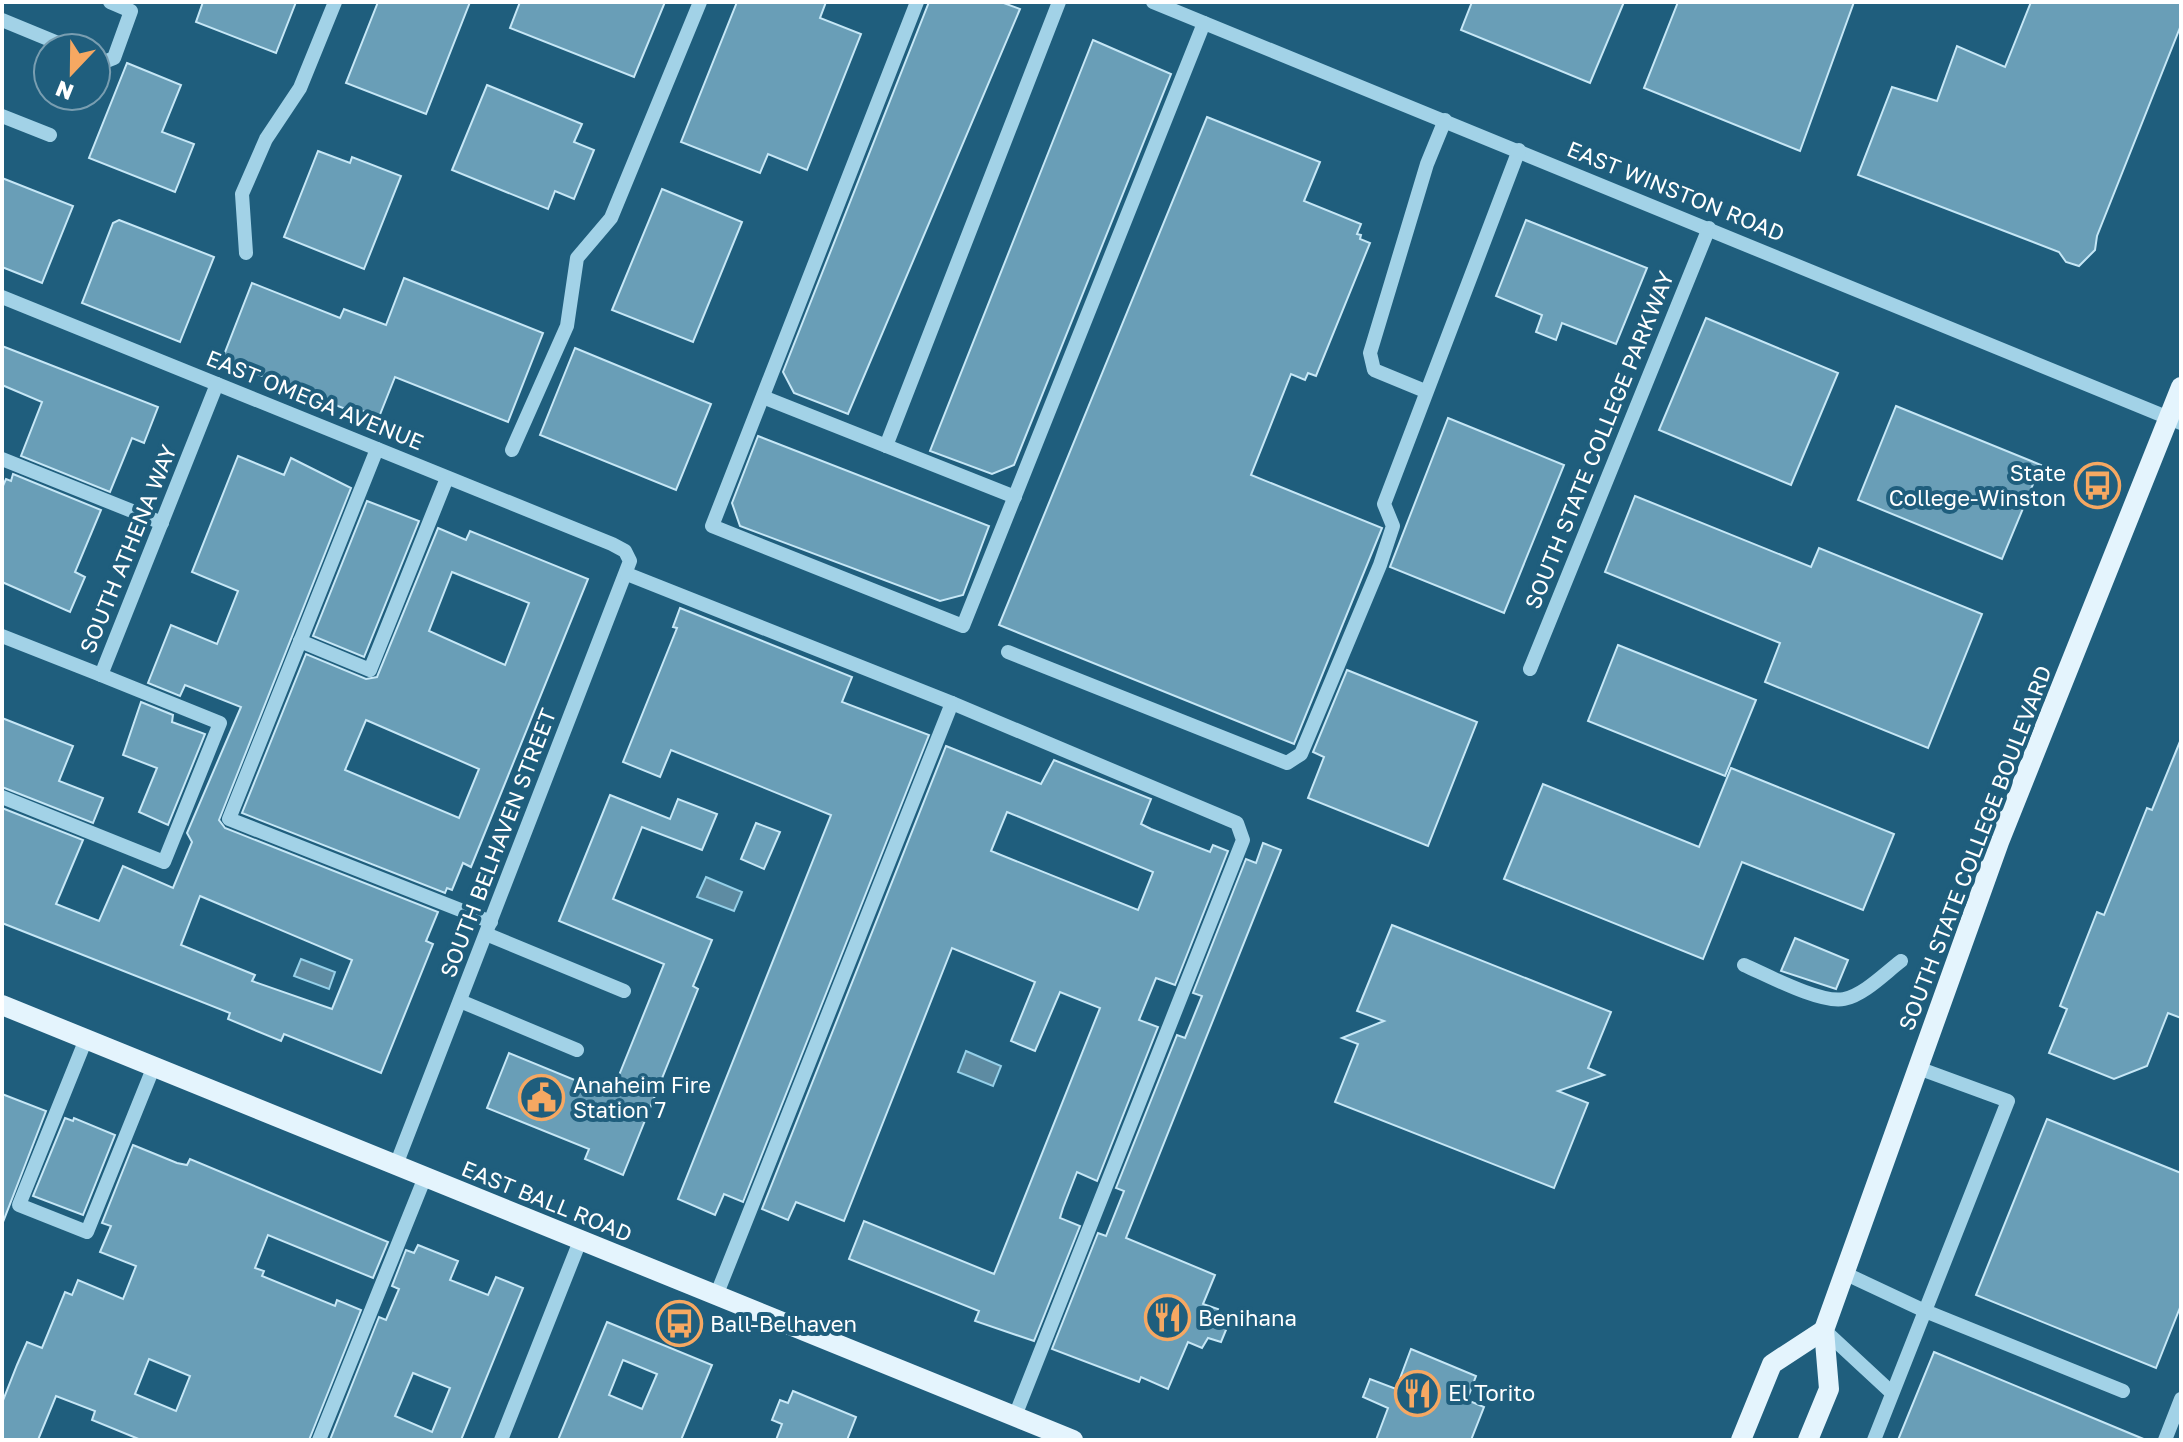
<svg xmlns="http://www.w3.org/2000/svg" width="2183" height="1442" font-family="'Golos Text',sans-serif">
  <style>
    .water { fill: #5d8ba2; stroke: #95d0e9; stroke-width: 2 }
    .building { fill: #699eb7; stroke: #c6e7f6; stroke-width: 2; fill-rule: evenodd }
    .lines { fill: none; stroke-linecap: round; stroke-linejoin: round }
    .minor { stroke: #a2d2e7; stroke-width: 14 }
    .major { stroke: #e4f4fd; stroke-width: 20 }
    .labels { text-anchor: middle; stroke-width: 8; stroke-linejoin: round; paint-order: stroke }
    .street-label { font-size: 22px; fill: #fff; stroke: #1f5e7d }
    .poi-label { font-size: 22px; fill: #fff; stroke: #1f5e7d; text-anchor: start }
  </style>
  <rect width="100%" height="100%" fill="#1f5e7d"/>
  <g class="water">
    <polygon points="706,877 742,892 734,911 697,897"/>
    <polygon points="301,959 335,972 329,989 294,976"/>
    <polygon points="966,1051 1001,1066 993,1086 958,1072"/>
  </g>
  <g class="building">
    <polygon points="203,2 296,2 276,53 196,22"/>
    <polygon points="378,2 470,2 426,114 346,83"/>
    <polygon points="520,2 665,2 634,77 510,28"/>
    <polygon points="737,2 826,2 820,18 861,34 807,170 768,154 760,173 681,142"/>
    <polygon points="929,2 1001,2 1020,9 848,414 794,393 783,372"/>
    <polygon points="1472,2 1624,2 1590,83 1461,30"/>
    <polygon points="1678,2 1854,2 1800,151 1644,88"/>
    <polygon points="2031,2 2181,2 2181,25 2097,236 2095,250 2079,266 2066,262 2059,252 1858,175 1892,87 1937,101 1957,46 2005,67"/>
    <polygon points="1093,40 1171,74 1014,465 992,474 930,451"/>
    <polygon points="127,63 181,85 162,132 194,144 175,192 89,158"/>
    <polygon points="487,85 582,124 574,142 594,150 574,199 555,191 548,209 452,170"/>
    <polygon points="1207,117 1320,162 1304,201 1361,224 1357,234 1361,235 1360,239 1370,243 1316,376 1308,373 1305,380 1291,374 1251,475 1382,528 1294,744 999,625"/>
    <polygon points="318,151 350,163 352,157 401,176 364,269 284,237"/>
    <polygon points="2,178 73,206 42,283 2,267"/>
    <polygon points="662,189 742,222 693,342 612,310"/>
    <polygon points="119,220 214,257 180,342 82,303 113,223"/>
    <polygon points="1526,220 1647,268 1616,344 1562,323 1556,340 1536,332 1542,315 1496,296"/>
    <polygon points="404,278 543,333 508,422 395,377 379,417 355,408 353,412 222,360 252,283 340,318 344,309 386,325"/>
    <polygon points="1706,318 1838,373 1791,485 1659,430"/>
    <polygon points="2,346 158,407 144,443 132,438 110,492 21,456 42,402 2,385"/>
    <polygon points="575,348 711,404 676,490 540,435"/>
    <polygon points="1896,406 2041,465 2002,559 1858,500"/>
    <polygon points="1448,418 1564,465 1504,613 1390,567"/>
    <polygon points="758,436 989,526 963,595 940,601 740,526 732,503"/>
    <path d="M 238,456 L 284,475 L 291,458 L 351,488 L 219,820 L 225,828 L 438,912 L 426,941 L 433,944 L 381,1073 L 284,1034 L 281,1041 L 228,1019 L 230,1013 L 2,923 L 2,808 L 83,840 L 56,904 L 99,921 L 123,866 L 173,888 L 192,842 L 187,833 L 241,707 L 185,685 L 180,696 L 148,683 L 171,625 L 217,644 L 238,591 L 192,572 ZM 200,896 L 352,960 L 332,1009 L 252,981 L 255,975 L 181,945 Z"/>
    <polygon points="13,474 101,510 75,572 85,577 70,612 2,582 2,488 6,479 11,481"/>
    <polygon points="1635,496 1811,567 1819,548 1982,614 1928,748 1765,682 1780,643 1605,572"/>
    <polygon points="367,501 419,521 364,657 313,636"/>
    <path d="M 438,528 L 466,540 L 470,531 L 588,579 L 471,867 L 463,863 L 452,890 L 447,888 L 445,893 L 242,813 L 306,654 L 366,679 L 377,677 ZM 452,572 L 529,603 L 505,665 L 429,631 ZM 366,720 L 479,769 L 459,818 L 345,770 Z"/>
    <polygon points="680,608 852,677 842,702 929,735 743,1202 724,1194 715,1215 678,1199 831,815 671,750 660,777 623,762 677,628 673,627"/>
    <polygon points="1618,645 1756,700 1725,776 1588,721"/>
    <polygon points="1347,670 1477,722 1428,846 1308,798 1324,757 1313,752"/>
    <polygon points="141,702 173,715 172,722 205,734 168,825 139,812 157,768 123,755"/>
    <polygon points="2,718 73,746 59,781 103,798 93,823 2,787"/>
    <polygon points="2181,739 2181,1018 2168,1013 2147,1066 2114,1079 2049,1053 2067,1009 2060,1006 2097,912 2104,915 2147,808 2152,810"/>
    <path d="M 946,746 L 1041,784 L 1054,760 L 1151,799 L 1141,824 L 1151,829 L 1210,852 L 1213,845 L 1228,851 L 1175,985 L 1156,978 L 1139,1020 L 1158,1027 L 1097,1181 L 1077,1172 L 1063,1208 L 1060,1218 L 1080,1226 L 1034,1341 L 975,1321 L 979,1311 L 849,1259 L 864,1221 L 994,1274 L 1100,1008 L 1060,992 L 1035,1051 L 1011,1041 L 1035,982 L 952,948 L 844,1221 L 796,1202 L 788,1220 L 762,1209 ZM 1007,812 L 1153,872 L 1138,910 L 991,851 Z"/>
    <polygon points="1731,768 1894,834 1863,910 1742,862 1703,959 1504,879 1543,784 1699,847"/>
    <polygon points="610,795 670,819 678,799 717,814 702,850 642,827 613,899 712,940 693,986 698,989 623,1175 585,1159 589,1149 487,1108 509,1053 611,1095 664,964 559,921"/>
    <polygon points="756,823 780,832 764,869 741,859"/>
    <polygon points="1263,843 1281,850 1126,1238 1215,1275 1203,1304 1218,1309 1214,1320 1228,1325 1221,1342 1208,1338 1202,1348 1188,1342 1168,1389 1141,1377 1139,1382 1052,1349 1098,1233 1106,1236 1124,1191 1116,1188 1177,1035 1185,1038 1202,996 1193,993 1246,859 1256,863"/>
    <polygon points="1392,925 1611,1012 1588,1068 1604,1075 1558,1091 1588,1103 1554,1188 1335,1102 1358,1044 1342,1038 1384,1021 1357,1011"/>
    <polygon points="1795,938 1848,960 1836,989 1781,971"/>
    <polygon points="2,1094 46,1111 3,1222 2,1222"/>
    <polygon points="65,1118 73,1121 74,1118 115,1135 83,1215 33,1196"/>
    <polygon points="2047,1119 2181,1173 2181,1305 2156,1368 1976,1295"/>
    <path d="M 133,1145 L 177,1163 L 187,1165 L 190,1159 L 388,1242 L 373,1278 L 268,1235 L 255,1268 L 264,1271 L 262,1276 L 335,1306 L 337,1300 L 361,1310 L 309,1440 L 141,1440 L 92,1420 L 95,1411 L 56,1396 L 38,1440 L 2,1440 L 2,1403 L 17,1365 L 27,1342 L 42,1348 L 65,1292 L 72,1295 L 78,1280 L 123,1299 L 136,1266 L 100,1252 L 111,1226 L 102,1223 ZM 149,1359 L 190,1376 L 176,1411 L 135,1394 Z"/>
    <path d="M 418,1245 L 458,1261 L 450,1280 L 488,1295 L 496,1277 L 523,1288 L 461,1440 L 330,1440 L 379,1317 L 386,1320 L 399,1289 L 392,1286 L 406,1250 L 414,1253 ZM 413,1373 L 450,1388 L 432,1432 L 395,1416 Z"/>
    <path d="M 607,1322 L 712,1365 L 681,1440 L 558,1440 ZM 623,1360 L 657,1374 L 642,1409 L 609,1395 Z"/>
    <polygon points="1411,1349 1476,1376 1467,1400 1484,1407 1471,1440 1376,1440 1388,1408 1363,1397 1370,1379 1396,1389"/>
    <polygon points="1934,1352 2146,1440 1898,1440"/>
    <polygon points="793,1391 856,1417 847,1440 776,1440 782,1424 772,1420 780,1400 788,1403"/>
  </g>
  <g class="lines">
    <g class="minor">
      <polyline points="917,2 712,526 963,626 1204,23"/>
      <polyline points="1153,2 2181,423"/>
      <polyline points="2,20 70,48"/>
      <polyline points="96,58 104,62 114,58 131,11 110,2"/>
      <polyline points="2,116 50,135"/>
      <polyline points="246,253 242,194 266,139 300,88 335,2"/>
      <polyline points="2,297 612,544 625,551 630,561 396,1165"/>
      <polyline points="1425,391 1374,370 1370,353 1427,164 1445,120"/>
      <polyline points="763,397 1015,497"/>
      <polyline points="886,446 1059,2"/>
      <polyline points="377,449 229,819 491,922"/>
      <polyline points="512,450 567,326 577,258 611,218 700,2"/>
      <polyline points="2,459 162,523"/>
      <polyline points="627,574 952,703 1237,823 1243,840 1015,1416"/>
      <polyline points="2,636 101,675 217,384"/>
      <polyline points="300,641 370,670 447,478"/>
      <polyline points="1008,652 1287,763 1301,754 1380,565 1393,526 1384,504 1519,150"/>
      <polyline points="1530,669 1709,228"/>
      <polyline points="2,797 164,862 220,723 101,675"/>
      <polyline points="486,934 624,991"/>
      <path d="M 1744,965 C 1767,975 1821,1004 1844,999 C 1864,995 1885,973 1901,961"/>
      <polyline points="460,1001 577,1050"/>
      <polyline points="86,1039 19,1205 87,1232 154,1066"/>
      <polyline points="1918,1068 2008,1101 1925,1311 2123,1391"/>
      <polyline points="1846,1274 1925,1311 1874,1440"/>
      <polyline points="716,1296 952,703"/>
      <polyline points="1824,1330 1892,1393"/>
      <polyline points="319,1440 425,1177"/>
      <polyline points="501,1440 580,1241"/>
      <polyline points="2165,1440 2181,1399"/>
    </g>
    <g class="major">
      <polyline points="2,1005 1073,1440"/>
      <polyline points="1741,1440 1772,1364 1824,1330"/>
      <polyline points="1808,1440 1829,1389 1824,1330 1999,842 2181,387"/>
    </g>
  </g>
  <defs>
    <symbol id="bus-ring" viewBox="-11 -11 22 22"><circle r="9.5" fill="#1f5e7d" stroke="#f6a862" stroke-width="1.5"/><path d="M-5-6H5V4H4V6H2V4H-2V6H-4V4H-5ZM-3.5-4V0h7V-4ZM-3.5 1.2v1.5H-2V1.2ZM2 1.2v1.5H3.5V1.2Z" fill="#f6a862"/></symbol>
    <symbol id="civic-ring" viewBox="-11 -11 22 22"><circle r="9.5" fill="#1f5e7d" stroke="#f6a862" stroke-width="1.5"/><path d="M-.6-6.5H3V-4.5H.6V-3L4-1V1h2V6H-6V1h2V-1L-.6-3ZM-1.2 2.5V6h2.4V2.5Z" fill="#f6a862"/></symbol>
    <symbol id="restaurant-ring" viewBox="-11 -11 22 22"><circle r="9.5" fill="#1f5e7d" stroke="#f6a862" stroke-width="1.5"/><path d="M-5-6h1v4h1v-4h1v4h1v-4h1v5L-1.5 .5V6h-2V.5L-5-1ZM5-6V6H3V1.5H1.5Q1.5-4 5-6Z" fill="#f6a862"/></symbol>
  </defs>
  <g fill-rule="evenodd">
    <use href="#bus-ring" x="2072" y="460" width="51" height="51"/>
    <use href="#civic-ring" x="516" y="1072" width="51" height="51"/>
    <use href="#restaurant-ring" x="1142" y="1292" width="51" height="51"/>
    <use href="#bus-ring" x="654" y="1298" width="51" height="51"/>
    <use href="#restaurant-ring" x="1392" y="1368" width="51" height="51"/>
  </g>
  <g class="labels">
    <g class="street-label">
      <text transform="translate(1676 191) rotate(22)" y="8">EAST WINSTON ROAD</text>
      <text transform="translate(315 400) rotate(22)" y="8">EAST OMEGA AVENUE</text>
      <text transform="translate(1599 440) rotate(-68)" y="8">SOUTH STATE COLLEGE PARKWAY</text>
      <text transform="translate(128 549) rotate(-68)" y="8">SOUTH ATHENA WAY</text>
      <text transform="translate(498 843) rotate(-69)" y="8">SOUTH BELHAVEN STREET</text>
      <text transform="translate(1975 848) rotate(-69)" y="8">SOUTH STATE COLLEGE BOULEVARD</text>
      <text transform="translate(547 1201) rotate(22)" y="8">EAST BALL ROAD</text>
    </g>
    <g class="poi-label">
      <text x="2066" y="481" text-anchor="end">State<tspan x="2066" dy="25">College-Winston</tspan></text>
      <text x="573" y="1093">Anaheim Fire<tspan x="573" dy="25">Station 7</tspan></text>
      <text x="1198" y="1326">Benihana</text>
      <text x="710" y="1332">Ball-Belhaven</text>
      <text x="1448" y="1401">El Torito</text>
    </g>
  </g>
  <rect width="2183" height="1442" fill="none" stroke="#ffffff" stroke-width="8"/>
  <g transform="translate(72 72) rotate(202)"><circle r="38" fill="#1f5e7d" stroke="#799eb1" stroke-width="2"/>
  <path d="M0-6L14 30L0 20L-14 30Z" fill="#f6a862"/>
  <text y="-12" font-size="22" font-weight="bold" text-anchor="middle" fill="#ffffff">N</text>
  </g>
</svg>
